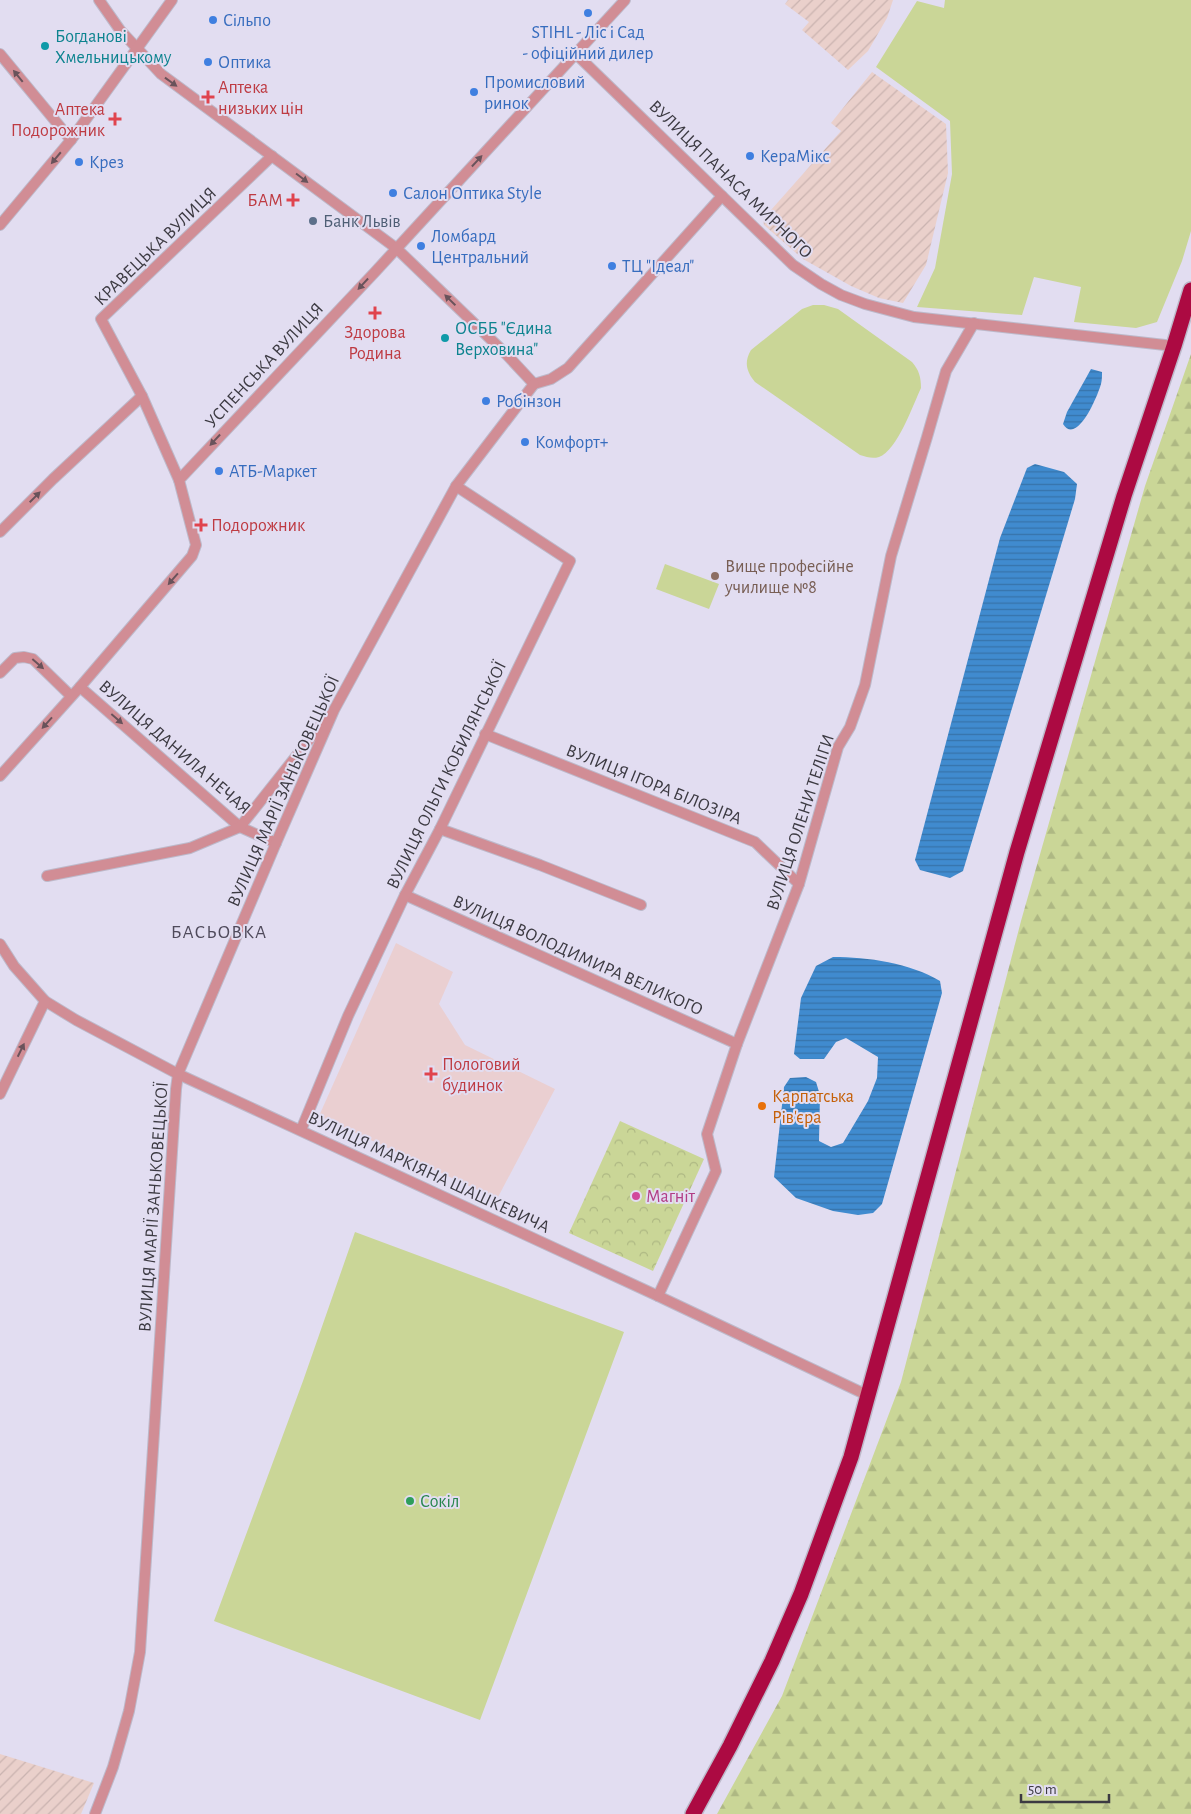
<svg xmlns="http://www.w3.org/2000/svg" width="1191" height="1814" font-family="'Alegreya Sans',sans-serif">
  <style>
    .industrial { fill: url(#industrial-furrows) }
    .medical { fill: #eacfd1 }
    .forest { fill: url(#forest-firs) }
    .park { fill: url(#park-crowns) }
    .garden { fill: #cad697 }
    .water { fill: url(#water-rules) }
    .lines { fill: none; stroke-linecap: round; stroke-linejoin: round }
    .street-casing { stroke: #bdb9ca; stroke-width: 12 }
    .highway-casing { stroke: #bdb9ca; stroke-width: 18 }
    .street { stroke: #d18d95; stroke-width: 10 }
    .highway { stroke: #ac0a42; stroke-width: 15 }
    .oneway { fill: #69535b }
    .shop-dot { fill: #3f7fe0; stroke: #e2ddf1; stroke-width: 2 }
    .culture-dot { fill: #0f9aa8; stroke: #e2ddf1; stroke-width: 2 }
    .health-dot { fill: #e0444e; stroke: #e2ddf1; stroke-width: 2 }
    .service-dot { fill: #5c6f8a; stroke: #e2ddf1; stroke-width: 2 }
    .education-dot { fill: #8d6e63; stroke: #e2ddf1; stroke-width: 2 }
    .food-dot { fill: #e8710a; stroke: #e2ddf1; stroke-width: 2 }
    .hotel-dot { fill: #d1479c; stroke: #e2ddf1; stroke-width: 2 }
    .leisure-dot { fill: #2e9e5b; stroke: #e2ddf1; stroke-width: 2 }
    .labels { text-anchor: middle; stroke-width: 4; stroke-linejoin: round; paint-order: stroke }
    .shop-label { font-size: 18px; fill: #366cbe; stroke: #e2ddf1; text-anchor: start }
    .culture-label { font-size: 18px; fill: #0d838f; stroke: #e2ddf1; text-anchor: start }
    .health-label { font-size: 18px; fill: #be3a42; stroke: #e2ddf1; text-anchor: start }
    .street-label { font-size: 18px; fill: #3c3a42; stroke: #e2ddf1 }
    .service-label { font-size: 18px; fill: #4e5e75; stroke: #e2ddf1; text-anchor: start }
    .education-label { font-size: 18px; fill: #785e54; stroke: #e2ddf1; text-anchor: start }
    .food-label { font-size: 18px; fill: #c56008; stroke: #e2ddf1; text-anchor: start }
    .hotel-label { font-size: 18px; fill: #b23c85; stroke: #e2ddf1; text-anchor: start }
    .leisure-label { font-size: 18px; fill: #27864d; stroke: #e2ddf1; text-anchor: start }
    .neighbourhood-label { font-size: 19px; letter-spacing: 1px; fill: #4f4a5b; stroke: #e2ddf1 }
  </style>
  <defs>
    <pattern id="industrial-furrows" width="10" height="10" patternUnits="userSpaceOnUse" patternTransform="scale(1.25)"><rect width="10" height="10" fill="#ead0cb"/><path d="M-1 1l2-2M0 10L10 0M9 11l2-2" fill="none" stroke="#cab3b0"/></pattern>
    <pattern id="forest-firs" width="22" height="20" patternUnits="userSpaceOnUse" patternTransform="scale(1.25)"><rect width="22" height="20" fill="#cad697"/><path d="M5 1l3.5 6h-7zM16 11l3.5 6h-7z" fill="#aeb883"/></pattern>
    <pattern id="park-crowns" width="20" height="18" patternUnits="userSpaceOnUse" patternTransform="scale(1.25)"><rect width="20" height="18" fill="#cad697"/><path d="M2 6a3 3 0 1 1 6 0M12 15a3 3 0 1 1 6 0" fill="none" stroke="#aeb883"/></pattern>
    <pattern id="water-rules" width="6" height="5" patternUnits="userSpaceOnUse" patternTransform="scale(1.25)"><rect width="6" height="5" fill="#408bcf"/><path d="M0 2.5h6" fill="none" stroke="#3773aa"/></pattern>
  </defs>
  <rect width="100%" height="100%" fill="#e2ddf1"/>
  <g class="industrial">
    <polygon points="788,0 893,0 887,18 868,51 848,70 802,30 809,22 785,4"/>
    <polygon points="872,72 946,124 948,173 926,265 903,303 879,298 851,286 803,259 764,225 763,219 841,131 831,123"/>
    <polygon points="0,1754 94,1783 81,1814 0,1814"/>
  </g>
  <polygon class="medical" points="396,943 453,972 439,1004 465,1045 555,1089 497,1199 319,1116"/>
  <polygon class="forest" points="1191,354 1191,1814 717,1814 782,1696 901,1382 1021,921 1145,486"/>
  <polygon class="park" points="620,1121 704,1159 653,1271 569,1233"/>
  <g class="garden">
    <polygon points="945,0 1191,0 1191,231 1182,261 1157,322 1136,328 1074,322 1081,287 1034,277 1022,315 917,307 935,268 952,174 950,121 876,67 917,1 944,8"/>
    <path d="M 813,305 L 824,305 L 838,309 L 912,362 C 919,370 921,377 921,388 C 913,405 897,451 879,457 C 872,459 867,457 860,455 L 755,382 C 746,371 744,362 751,350 L 802,309 Z"/>
    <polygon points="665,564 719,584 709,609 656,589"/>
    <polygon points="355,1232 624,1332 480,1720 214,1621 303,1381"/>
  </g>
  <g class="water">
    <path d="M 1091,369 L 1102,372 C 1102,376 1102,380 1101,384 C 1098,395 1077,446 1063,424 L 1067,412 Z"/>
    <polygon points="1035,464 1064,472 1077,484 1075,499 963,871 950,878 920,870 915,860 1000,538 1027,468"/>
    <path d="M 833,957 C 868,957 910,963 940,981 L 942,993 L 882,1204 L 873,1213 L 858,1215 L 833,1211 L 796,1198 L 774,1177 L 784,1087 L 790,1078 L 806,1077 L 816,1082 L 820,1095 L 819,1141 L 831,1147 L 843,1143 L 868,1101 L 877,1078 L 878,1057 L 846,1038 L 836,1042 L 824,1059 L 800,1059 L 794,1054 L 801,998 L 816,966 Z"/>
  </g>
  <g class="lines">
    <defs>
      <g id="street">
        <polyline points="99,0 120,30 161,74 396,248 507,355 534,384"/>
        <polyline points="0,54 71,140"/>
        <polyline points="576,54 793,265 821,284 841,295 865,304 914,317 1174,346"/>
        <polyline points="0,225 71,140 172,0"/>
        <polyline points="534,384 551,379 568,368 722,196"/>
        <polyline points="179,480 142,396 101,319 272,156"/>
        <polyline points="0,532 53,479 142,396"/>
        <polyline points="0,673 15,658 24,657 33,659 71,696"/>
        <polyline points="80,687 240,827 276,843"/>
        <polyline points="485,734 755,842 799,884"/>
        <polyline points="0,776 80,687 192,556 196,545 179,480 375,272 625,0"/>
        <polyline points="440,829 540,865 641,905"/>
        <polyline points="47,876 190,848 240,827 328,716"/>
        <polyline points="405,895 737,1044"/>
        <polyline points="0,944 14,966 45,1001 76,1020 178,1074 658,1296 869,1396"/>
        <polyline points="0,1094 45,1001"/>
        <polyline points="301,1130 348,1016 405,895 440,829 570,561 456,486"/>
        <polyline points="658,1296 716,1171 707,1134 737,1044 799,884 838,747 850,727 865,685 891,556 927,437 946,371 974,323"/>
        <polyline points="95,1814 113,1767 129,1711 140,1652 176,1089 178,1074 276,843 334,710 456,486 534,384"/>
      </g>
      <polyline id="highway" points="693,1814 730,1746 772,1661 801,1594 851,1457 1017,852 1124,496 1174,346 1191,290"/>
    </defs>
    <use href="#street" class="street-casing"/>
    <use href="#highway" class="highway-casing"/>
    <use href="#street" class="street"/>
    <use href="#highway" class="highway"/>
  </g>
  <defs><path id="oneway-solid" d="M-6-.8H1V-3.2L6.5 0L1 3.2V.8H-6Z" transform="scale(1.25)"/></defs>
  <g class="oneway">
    <use href="#oneway-solid" transform="translate(18 76) rotate(-129)"/>
    <use href="#oneway-solid" transform="translate(171 82) rotate(36)"/>
    <use href="#oneway-solid" transform="translate(56 158) rotate(130)"/>
    <use href="#oneway-solid" transform="translate(477 161) rotate(-47)"/>
    <use href="#oneway-solid" transform="translate(302 178) rotate(37)"/>
    <use href="#oneway-solid" transform="translate(363 284) rotate(133)"/>
    <use href="#oneway-solid" transform="translate(450 300) rotate(-136)"/>
    <use href="#oneway-solid" transform="translate(215 440) rotate(133)"/>
    <use href="#oneway-solid" transform="translate(35 497) rotate(-45)"/>
    <use href="#oneway-solid" transform="translate(173 579) rotate(131)"/>
    <use href="#oneway-solid" transform="translate(38 664) rotate(41)"/>
    <use href="#oneway-solid" transform="translate(117 719) rotate(41)"/>
    <use href="#oneway-solid" transform="translate(47 723) rotate(132)"/>
    <use href="#oneway-solid" transform="translate(21 1050) rotate(-64)"/>
  </g>
  <g class="shop-dot">
    <circle cx="588" cy="13" r="5"/>
    <circle cx="213" cy="20" r="5"/>
    <circle cx="208" cy="62" r="5"/>
    <circle cx="474" cy="92" r="5"/>
    <circle cx="750" cy="156" r="5"/>
    <circle cx="79" cy="162" r="5"/>
    <circle cx="393" cy="193" r="5"/>
    <circle cx="421" cy="246" r="5"/>
    <circle cx="612" cy="266" r="5"/>
    <circle cx="486" cy="401" r="5"/>
    <circle cx="525" cy="442" r="5"/>
    <circle cx="219" cy="471" r="5"/>
  </g>
  <g class="culture-dot">
    <circle cx="45" cy="46" r="5"/>
    <circle cx="445" cy="338" r="5"/>
  </g>
  <g class="health-dot">
    <path d="M205.5 89.5h5v5h5v5h-5v5h-5v-5h-5v-5h5z"/>
    <path d="M112.5 111.5h5v5h5v5h-5v5h-5v-5h-5v-5h5z"/>
    <path d="M290.5 192.5h5v5h5v5h-5v5h-5v-5h-5v-5h5z"/>
    <path d="M372.5 305.5h5v5h5v5h-5v5h-5v-5h-5v-5h5z"/>
    <path d="M198.5 517.5h5v5h5v5h-5v5h-5v-5h-5v-5h5z"/>
    <path d="M428.5 1066.5h5v5h5v5h-5v5h-5v-5h-5v-5h5z"/>
  </g>
  <circle class="service-dot" cx="313" cy="221" r="5"/>
  <circle class="education-dot" cx="715" cy="576" r="5"/>
  <circle class="food-dot" cx="762" cy="1106" r="5"/>
  <circle class="hotel-dot" cx="636" cy="1196" r="5"/>
  <circle class="leisure-dot" cx="410" cy="1501" r="5"/>
  <g class="labels">
    <g class="shop-label">
      <text x="223" y="26">Сільпо</text>
      <text x="588" y="38" text-anchor="middle">STIHL - Ліс і Сад<tspan x="588" dy="21">- офіційний дилер</tspan></text>
      <text x="218" y="68">Оптика</text>
      <text x="484" y="88">Промисловий<tspan x="484" dy="21">ринок</tspan></text>
      <text x="760" y="162">КераМікс</text>
      <text x="89" y="168">Крез</text>
      <text x="403" y="199">Салон Оптика Style</text>
      <text x="431" y="242">Ломбард<tspan x="431" dy="21">Центральний</tspan></text>
      <text x="622" y="272">ТЦ "Ідеал"</text>
      <text x="496" y="407">Робінзон</text>
      <text x="535" y="448">Комфорт+</text>
      <text x="229" y="477">АТБ-Маркет</text>
    </g>
    <g class="culture-label">
      <text x="55" y="42">Богданові<tspan x="55" dy="21">Хмельницькому</tspan></text>
      <text x="455" y="334">ОСББ "Єдина<tspan x="455" dy="21">Верховина"</tspan></text>
    </g>
    <g class="health-label">
      <text x="218" y="93">Аптека<tspan x="218" dy="21">низьких цін</tspan></text>
      <text x="105" y="115" text-anchor="end">Аптека<tspan x="105" dy="21">Подорожник</tspan></text>
      <text x="283" y="206" text-anchor="end">БАМ</text>
      <text x="375" y="338" text-anchor="middle">Здорова<tspan x="375" dy="21">Родина</tspan></text>
      <text x="211" y="531">Подорожник</text>
      <text x="442" y="1070">Пологовий<tspan x="442" dy="21">будинок</tspan></text>
    </g>
    <g class="street-label">
      <text transform="translate(731 179) rotate(44)" y="6">ВУЛИЦЯ ПАНАСА МИРНОГО</text>
      <text transform="translate(155 246) rotate(-44)" y="6">КРАВЕЦЬКА ВУЛИЦЯ</text>
      <text transform="translate(264 365) rotate(-47)" y="6">УСПЕНСЬКА ВУЛИЦЯ</text>
      <text transform="translate(175 747) rotate(41)" y="6">ВУЛИЦЯ ДАНИЛА НЕЧАЯ</text>
      <text transform="translate(446 775) rotate(-64)" y="6">ВУЛИЦЯ ОЛЬГИ КОБИЛЯНСЬКОЇ</text>
      <text transform="translate(654 784) rotate(22)" y="6">ВУЛИЦЯ ІГОРА БІЛОЗІРА</text>
      <text transform="translate(283 791) rotate(-66)" y="6">ВУЛИЦЯ МАРІЇ ЗАНЬКОВЕЦЬКОЇ</text>
      <text transform="translate(800 822) rotate(-72)" y="6">ВУЛИЦЯ ОЛЕНИ ТЕЛІГИ</text>
      <text transform="translate(578 955) rotate(24)" y="6">ВУЛИЦЯ ВОЛОДИМИРА ВЕЛИКОГО</text>
      <text transform="translate(429 1172) rotate(25)" y="6">ВУЛИЦЯ МАРКІЯНА ШАШКЕВИЧА</text>
      <text transform="translate(153 1207) rotate(-86)" y="6">ВУЛИЦЯ МАРІЇ ЗАНЬКОВЕЦЬКОЇ</text>
    </g>
    <g class="service-label">
      <text x="323" y="227">Банк Львів</text>
    </g>
    <g class="education-label">
      <text x="725" y="572">Вище професійне<tspan x="725" dy="21">училище №8</tspan></text>
    </g>
    <g class="food-label">
      <text x="772" y="1102">Карпатська<tspan x="772" dy="21">Рів'єра</tspan></text>
    </g>
    <g class="hotel-label">
      <text x="646" y="1202">Магніт</text>
    </g>
    <g class="leisure-label">
      <text x="420" y="1507">Сокіл</text>
    </g>
    <g class="neighbourhood-label">
      <text x="219" y="938">БАСЬОВКА</text>
    </g>
  </g>
  <path d="M1021 1794v8h88v-8" fill="none" stroke="#3c3a42" stroke-width="2.5"/>
  <text x="1028" y="1794" font-size="15" fill="#3c3a42" stroke="#e2ddf1" stroke-width="4" paint-order="stroke">50 m</text>
</svg>
